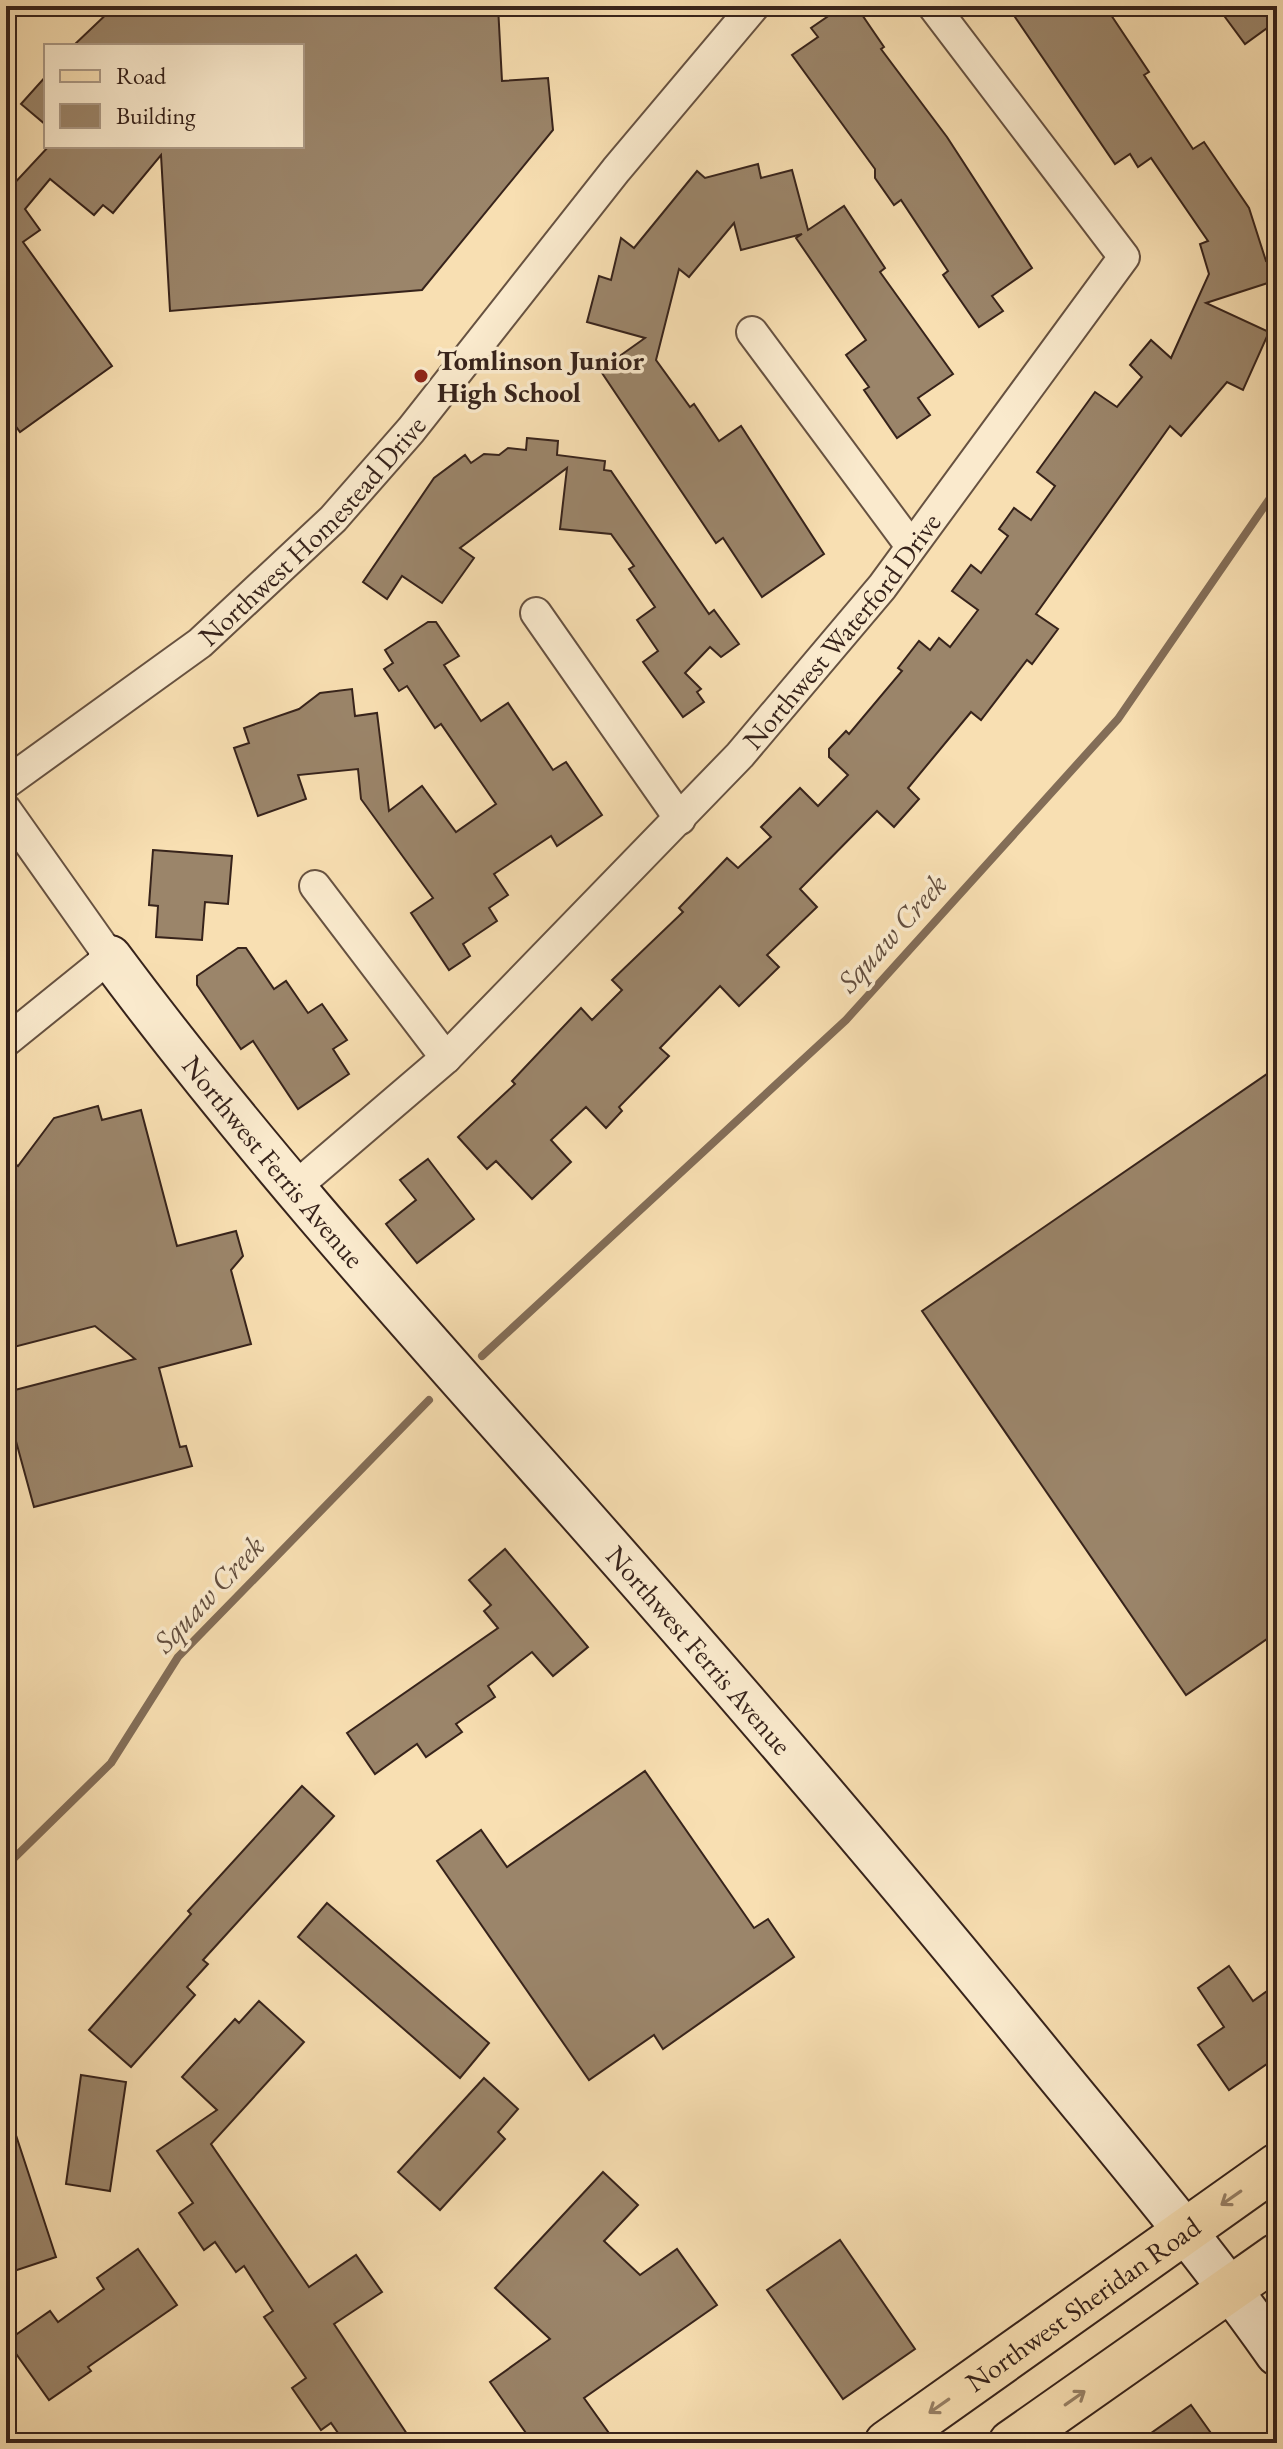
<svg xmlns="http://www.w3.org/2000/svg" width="1283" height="2449" font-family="'EB Garamond',serif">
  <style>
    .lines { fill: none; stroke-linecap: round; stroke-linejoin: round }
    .stream { stroke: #836d57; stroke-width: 8 }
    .building { fill: #9b856a; stroke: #37231b; stroke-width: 2 }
    .street-casing { stroke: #675241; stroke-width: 34 }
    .secondary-casing { stroke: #37231b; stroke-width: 46 }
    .primary-casing { stroke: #37231b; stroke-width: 48 }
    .street { stroke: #faeacd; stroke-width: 30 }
    .secondary { stroke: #faeacd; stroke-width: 42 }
    .primary { stroke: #f8dfb2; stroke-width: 44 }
    .oneway { stroke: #988166 }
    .poi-dot { fill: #8f2418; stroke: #faeacd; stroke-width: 3 }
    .labels { text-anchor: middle; stroke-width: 7; stroke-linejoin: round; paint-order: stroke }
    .poi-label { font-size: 28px; font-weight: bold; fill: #37231b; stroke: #faeacd; text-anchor: start }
    .street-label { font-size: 28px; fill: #37231b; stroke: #faeacd }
    .water-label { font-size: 30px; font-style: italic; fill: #634e3e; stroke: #faeacd }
  </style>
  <rect width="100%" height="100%" fill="#f8dfb2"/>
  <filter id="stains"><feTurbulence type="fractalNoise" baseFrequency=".0025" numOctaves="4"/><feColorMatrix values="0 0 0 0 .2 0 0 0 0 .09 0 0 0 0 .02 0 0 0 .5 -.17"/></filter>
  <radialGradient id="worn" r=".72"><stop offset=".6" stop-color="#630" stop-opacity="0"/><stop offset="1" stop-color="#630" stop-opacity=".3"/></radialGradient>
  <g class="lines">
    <g class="stream">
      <polyline points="482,1356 846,1020 1118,719 1277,488"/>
      <polyline points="6,1866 111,1763 178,1657 429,1400"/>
    </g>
  </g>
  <g class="building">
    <polygon points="115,6 498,6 502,81 548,78 553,130 422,290 170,311 161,155 113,213 103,205 94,215 50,179 25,209 40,230 23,242 112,366 20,432 6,413 6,183 10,188 49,146 302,146 302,46 73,46"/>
    <polygon points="843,6 856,6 884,47 881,49 947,137 1032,268 992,296 1003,311 979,327 943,275 948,271 901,200 894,205 875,178 875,169 792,55 818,37 811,28"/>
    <polygon points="1031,6 1105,6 1149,72 1144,75 1193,149 1204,142 1249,208 1266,261 1273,258 1277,270 1277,280 1206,303 1269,332 1243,390 1227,382 1181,436 1170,426 1036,614 1058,629 1032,664 1027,660 981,720 971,712 908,788 919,799 894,827 877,811 800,889 817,907 767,955 779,967 739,1006 720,986 660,1048 669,1056 619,1107 622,1111 606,1128 586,1107 551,1140 571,1162 532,1199 496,1161 487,1169 458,1137 515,1084 512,1081 581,1008 592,1020 622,990 612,980 683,912 679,908 727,858 738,868 771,837 761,827 800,788 818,806 848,775 829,757 829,749 846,731 849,734 902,671 898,668 919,641 930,650 939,638 950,647 978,610 952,591 971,565 981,573 1008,536 999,529 1014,508 1031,520 1055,486 1037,472 1095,392 1117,407 1142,377 1130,365 1151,340 1171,358 1209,274 1200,244 1208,241 1151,158 1138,167 1130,154 1115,164 1015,17"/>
    <polygon points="1240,6 1277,6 1277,21 1245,44 1225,17"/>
    <polygon points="46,76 46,125 21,104"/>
    <polygon points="758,164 761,178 792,170 808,230 844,206 885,268 880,272 953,374 918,398 930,415 897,438 864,390 869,387 846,355 866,340 796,238 802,234 741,250 734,223 689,277 679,269 656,360 690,407 694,404 719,441 741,426 824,554 762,597 723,538 716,543 600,370 645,338 587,322 599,276 611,280 621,238 634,248 697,171 705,178"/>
    <polygon points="527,438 558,441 557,455 605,461 604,470 611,471 709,614 714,610 739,644 721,657 710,647 685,673 701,689 697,692 704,702 683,717 643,662 658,651 637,620 655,607 629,569 634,566 611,534 560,529 567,468 460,548 474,558 442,603 402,576 387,599 363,582 434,478 465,455 471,463 484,454 499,455 508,448 526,450"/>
    <polygon points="428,622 436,622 459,656 444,665 481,721 508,703 553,770 566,762 602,815 557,846 551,836 494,874 508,895 489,908 497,921 463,944 470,956 449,970 411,913 433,898 361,799 358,769 298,775 306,799 258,816 234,748 249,743 244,728 299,709 320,693 352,689 355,716 377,713 389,811 422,786 456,832 496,804 441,724 435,728 407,686 399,691 384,669 393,663 385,650"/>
    <polygon points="153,850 232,856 228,904 205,902 202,940 156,937 158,906 149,905"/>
    <polygon points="238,948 246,948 274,989 286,981 308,1013 322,1004 347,1040 333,1049 349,1074 298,1109 253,1041 241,1049 197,985 197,976"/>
    <polygon points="1277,1067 1277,1632 1186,1695 922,1311"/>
    <polygon points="98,1106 102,1120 141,1110 177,1246 236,1231 243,1256 231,1270 251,1344 159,1368 180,1447 186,1446 192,1466 34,1507 14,1434 6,1436 6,1402 14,1400 11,1391 135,1359 95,1326 6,1349 6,1157 18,1166 54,1118"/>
    <polygon points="428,1159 474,1219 417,1263 386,1224 416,1200 400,1180"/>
    <polygon points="505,1549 588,1647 553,1676 532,1652 488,1686 495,1697 456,1724 462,1732 426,1757 417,1744 375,1774 347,1733 498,1628 484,1611 491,1605 469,1580"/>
    <polygon points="645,1771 754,1928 768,1919 794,1957 663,2049 654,2035 589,2080 437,1861 481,1830 507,1867"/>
    <polygon points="302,1786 334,1816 203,1960 208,1964 187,1987 195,1995 131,2067 89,2030 191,1914 188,1911"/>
    <polygon points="327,1903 489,2043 460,2078 298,1937"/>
    <polygon points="1229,1966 1253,2001 1277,1984 1277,2057 1229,2090 1198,2045 1224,2027 1198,1988"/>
    <polygon points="259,2001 304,2042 211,2144 309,2287 356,2255 382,2292 334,2324 413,2443 345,2443 331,2423 321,2430 292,2388 306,2378 264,2317 273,2311 244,2266 236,2272 215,2242 204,2250 179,2213 193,2203 157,2151 217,2110 182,2077 235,2019 239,2023"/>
    <polygon points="81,2075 126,2082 110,2191 66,2184"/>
    <polygon points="484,2078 518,2109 498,2132 505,2139 440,2210 398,2172"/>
    <polygon points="10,2117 56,2257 14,2271 6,2248 6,2118"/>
    <polygon points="603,2172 638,2205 604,2241 640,2275 677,2249 717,2305 584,2398 616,2443 533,2443 490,2382 550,2339 495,2288"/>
    <polygon points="840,2240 915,2349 843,2399 767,2290"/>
    <polygon points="138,2249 177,2305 88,2367 91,2371 49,2400 7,2341 50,2311 58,2322 104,2289 97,2278"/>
    <polygon points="1191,2405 1218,2443 1137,2443"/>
  </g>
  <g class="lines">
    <defs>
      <g id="street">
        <polyline points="752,332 911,546"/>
        <polyline points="536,613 680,819"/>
        <path id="s1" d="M 6,783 L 200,643 L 333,519 L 411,430 L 616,170 L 754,6"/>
        <polyline points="6,810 110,957 6,1041"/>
        <polyline points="315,886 446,1058"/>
        <path id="s2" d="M 293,1189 L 446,1058 L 740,755 L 882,587 L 1124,257 L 933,6"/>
      </g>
      <g id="secondary">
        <path id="s3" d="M 110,957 C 255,1152 415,1328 576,1509 C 738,1692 897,1877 1051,2067 C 1128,2161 1207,2254 1277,2354"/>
      </g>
      <g id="primary">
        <path id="s4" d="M 887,2443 L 1277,2166"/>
        <polyline points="1011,2443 1277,2256"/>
      </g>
    </defs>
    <use href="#street" class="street-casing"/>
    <use href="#secondary" class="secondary-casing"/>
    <use href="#primary" class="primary-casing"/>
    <use href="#street" class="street"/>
    <use href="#secondary" class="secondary"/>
    <use href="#primary" class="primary"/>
  </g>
  <defs><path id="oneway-shaft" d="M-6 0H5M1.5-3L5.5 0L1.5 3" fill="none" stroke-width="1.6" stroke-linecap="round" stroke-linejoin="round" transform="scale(2)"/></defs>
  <g class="oneway">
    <use href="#oneway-shaft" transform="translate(1231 2198) rotate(145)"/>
    <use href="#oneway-shaft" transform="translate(1075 2398) rotate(-35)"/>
    <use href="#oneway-shaft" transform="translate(939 2406) rotate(145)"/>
  </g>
  <circle class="poi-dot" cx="421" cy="376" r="8"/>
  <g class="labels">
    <g class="poi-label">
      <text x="437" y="370">Tomlinson Junior<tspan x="437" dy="32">High School</tspan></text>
    </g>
    <g class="street-label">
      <text dy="10" stroke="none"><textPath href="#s1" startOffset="398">Northwest Homestead Drive</textPath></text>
      <text dy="10" stroke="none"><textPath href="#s2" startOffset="784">Northwest Waterford Drive</textPath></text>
      <text dy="10" stroke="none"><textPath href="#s3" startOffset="262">Northwest Ferris Avenue</textPath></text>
      <text dy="10" stroke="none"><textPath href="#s3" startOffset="910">Northwest Ferris Avenue</textPath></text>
      <text dy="10" stroke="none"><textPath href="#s4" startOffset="240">Northwest Sheridan Road</textPath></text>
    </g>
    <g class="water-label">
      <text transform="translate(892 933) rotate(-48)" y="10">Squaw Creek</text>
      <text transform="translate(209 1594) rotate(-47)" y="10">Squaw Creek</text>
    </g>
  </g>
  <rect width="1283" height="2449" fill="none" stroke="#f8dfb2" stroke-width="32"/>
  <rect x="8" y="8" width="1267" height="2433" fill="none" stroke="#37231b" stroke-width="4"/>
  <rect x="16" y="16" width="1251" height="2417" fill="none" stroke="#37231b" stroke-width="2"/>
  <rect x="44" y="44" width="260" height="104" fill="#faeacd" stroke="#ac9a86" stroke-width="2"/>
  <rect x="60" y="70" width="40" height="12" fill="#f8dfb2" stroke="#ac9a86" stroke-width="2"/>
  <text x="116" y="84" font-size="24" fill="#37231b">Road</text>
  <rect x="60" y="104" width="40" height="24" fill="#9b856a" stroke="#ac9a86" stroke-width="2"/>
  <text x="116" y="124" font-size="24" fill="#37231b">Building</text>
  <rect width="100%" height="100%" filter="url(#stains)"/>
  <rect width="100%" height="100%" fill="url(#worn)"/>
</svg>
